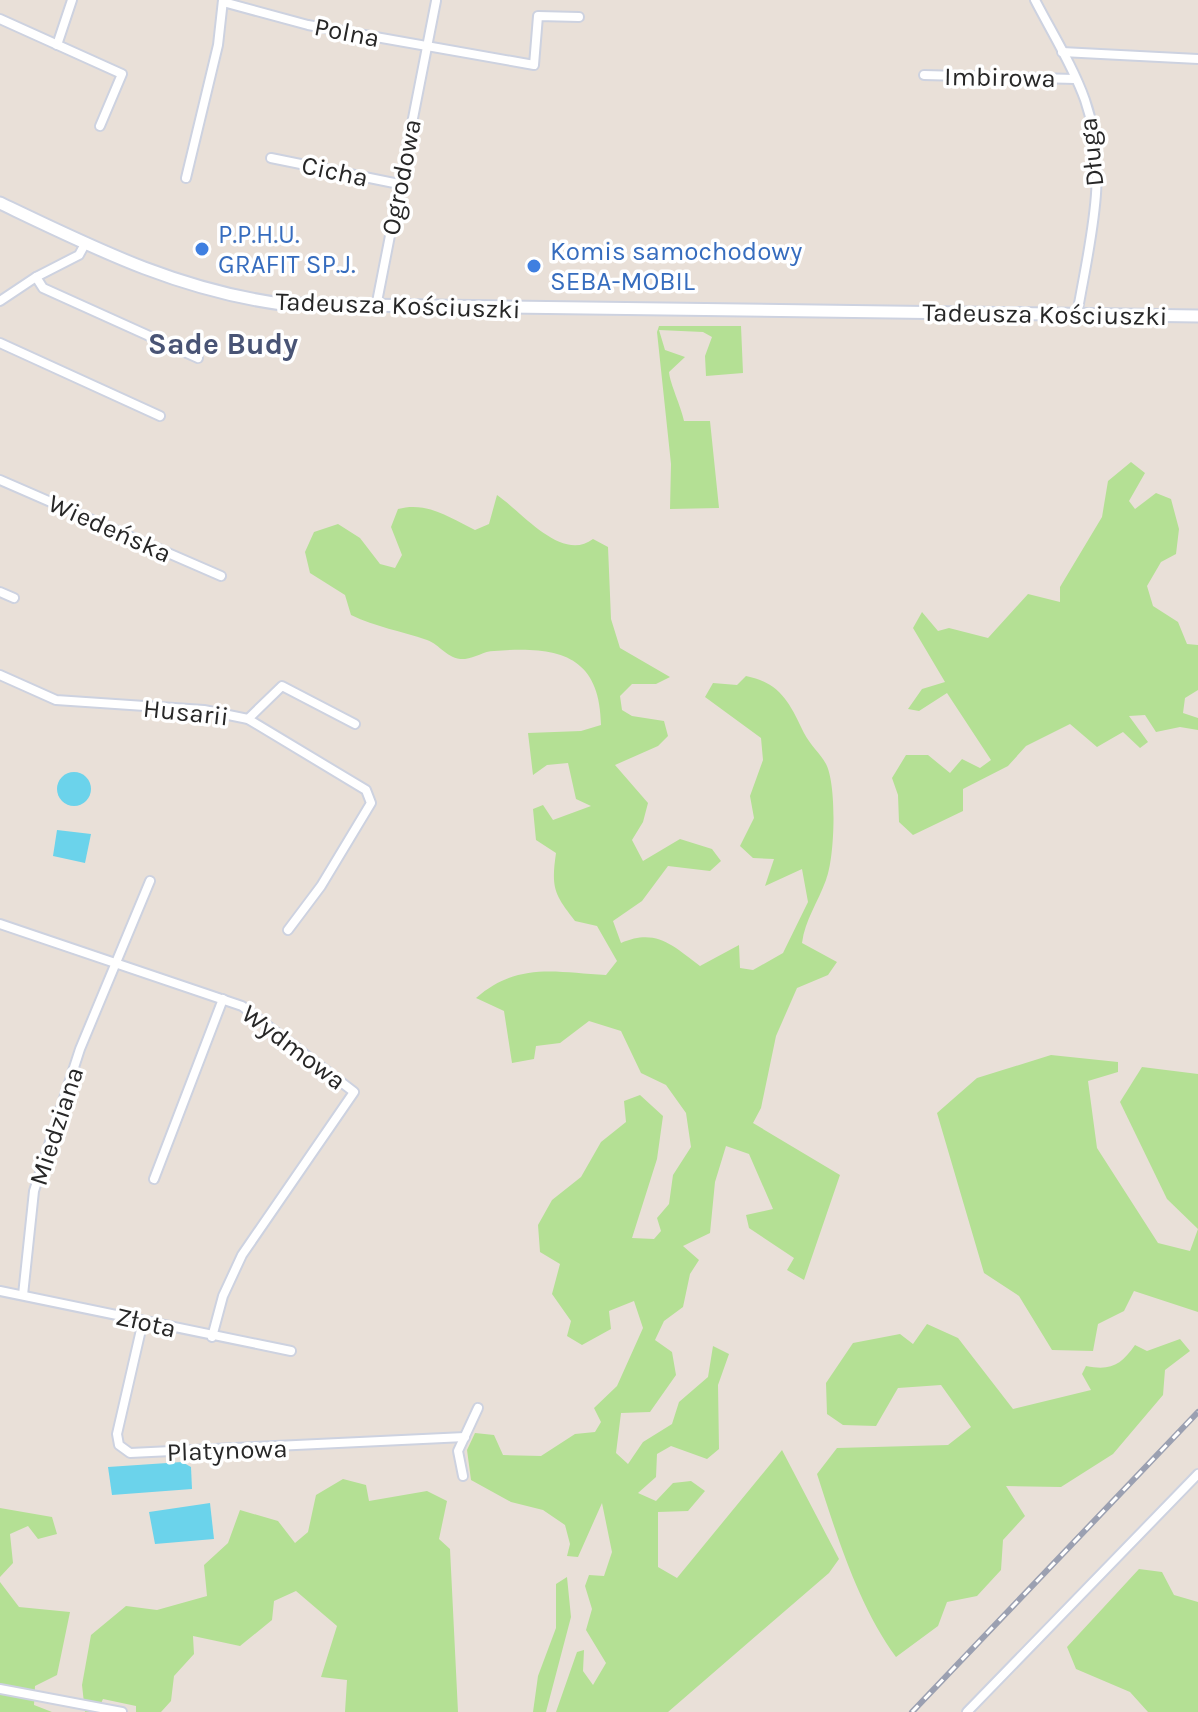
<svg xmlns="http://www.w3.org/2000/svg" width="1198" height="1712" font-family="Karla,sans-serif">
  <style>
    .green { fill: #b4e094 }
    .water { fill: #6bd3eb }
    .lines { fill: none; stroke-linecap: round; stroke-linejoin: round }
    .street-casing { stroke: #cdd2e0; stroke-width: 12 }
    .secondary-casing { stroke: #cdd2e0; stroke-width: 15 }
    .street { stroke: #fff; stroke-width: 8 }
    .secondary { stroke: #fff; stroke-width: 11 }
    .rail-casing { stroke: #9ba0b1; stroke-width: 6 }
    .rail { stroke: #fff; stroke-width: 3; stroke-dasharray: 9; stroke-linecap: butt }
    .shop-dot { fill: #3f7fe0; stroke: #fff; stroke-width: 3 }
    .labels { text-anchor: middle; stroke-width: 7; stroke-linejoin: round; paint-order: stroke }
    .street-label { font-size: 26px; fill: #272727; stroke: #fff }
    .shop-label { font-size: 26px; fill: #366cbe; stroke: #fff; text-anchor: start }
    .quarter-label { font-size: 30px; font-weight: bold; fill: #495475; stroke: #fff }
  </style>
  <rect width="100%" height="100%" fill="#e9e0d8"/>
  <g class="green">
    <path d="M 659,326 L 741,326 L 743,373 L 706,376 L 705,356 L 712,337 L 703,332 L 659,330 L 665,350 L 685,357 L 669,372 C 670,384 681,406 684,421 L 710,421 L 719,508 L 670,509 L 671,464 L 657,332 Z"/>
    <polygon points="1131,462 1145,473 1129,501 1135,509 1156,493 1171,499 1179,529 1176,554 1161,562 1147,586 1153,606 1178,622 1187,644 1198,645 1198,690 1185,698 1183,713 1198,718 1198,730 1180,727 1156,732 1145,715 1129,716 1148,742 1140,748 1123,732 1097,747 1070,724 1026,746 1008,766 963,789 963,811 913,835 899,822 898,795 892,778 906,755 928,755 950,773 962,759 980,768 991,760 947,693 919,711 908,709 922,689 945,682 913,628 922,612 938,631 949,628 988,638 1028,594 1060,602 1060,587 1102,517 1108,481"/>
    <path d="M 497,495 C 522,512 562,563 593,539 L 608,547 L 611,619 L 620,648 L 670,677 L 656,684 L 632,684 L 620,696 L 622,710 L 632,716 L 664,721 L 668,736 L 658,746 L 615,765 L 648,803 L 643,822 L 632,840 L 643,861 L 680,839 L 712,849 L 721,861 L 710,871 L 668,866 L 642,901 L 613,921 L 621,943 C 656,928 672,945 700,966 L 739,945 L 740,968 L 753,970 L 783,953 L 808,902 L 802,869 L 765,886 L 774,859 L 753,858 L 740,846 L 754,818 L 750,796 L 763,760 L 761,738 L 705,697 L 713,683 L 737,685 L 746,676 C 781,683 790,704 804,733 C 810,745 820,753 826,764 C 837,785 835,858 826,880 C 818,902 805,920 802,943 L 837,962 L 828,975 L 797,988 L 776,1036 L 761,1108 L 753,1123 L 840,1175 L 804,1280 L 787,1270 L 794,1258 L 749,1228 L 746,1215 L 773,1209 L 749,1154 L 726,1146 L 715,1182 L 710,1233 L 683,1246 L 699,1260 L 690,1274 L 683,1307 L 664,1321 L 655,1340 L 672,1352 L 676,1375 L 650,1412 L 621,1413 L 616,1453 L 628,1464 L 643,1442 L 672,1424 L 679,1402 L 708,1377 L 713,1346 L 729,1354 L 718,1385 L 719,1449 L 707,1459 L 671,1446 L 657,1454 L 656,1477 L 638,1493 L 656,1501 L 673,1483 L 691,1481 L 705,1491 L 688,1511 L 658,1512 L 658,1567 L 677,1578 L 782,1450 L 839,1559 L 829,1573 L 668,1712 L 556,1712 L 577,1652 L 584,1650 L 583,1671 L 593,1685 L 606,1663 L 586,1630 L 592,1609 L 585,1586 L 589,1575 L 604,1576 L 612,1552 L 602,1503 L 578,1557 L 567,1556 L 570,1544 L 565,1525 L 543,1510 L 511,1502 L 471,1480 L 467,1450 L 475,1433 L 494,1435 L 503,1455 L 541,1456 L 575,1434 L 595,1432 L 601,1422 L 594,1408 L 617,1386 L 643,1328 L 634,1301 L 609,1311 L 611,1329 L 582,1345 L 567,1336 L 571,1321 L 552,1294 L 560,1264 L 540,1252 L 538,1225 L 552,1200 L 581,1177 L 601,1142 L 626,1122 L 624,1101 L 640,1095 L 663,1116 L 657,1159 L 632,1238 L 654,1239 L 661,1231 L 657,1218 L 669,1204 L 673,1175 L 691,1147 L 686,1113 L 666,1085 L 641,1073 L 621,1031 L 589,1021 L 560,1043 L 536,1046 L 534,1059 L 512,1063 L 504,1011 L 476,998 C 518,962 554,972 606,975 L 617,961 L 597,926 L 575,921 C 554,894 551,888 556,853 L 536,840 L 533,809 L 543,805 L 553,820 L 591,806 L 576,799 L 568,763 L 547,765 L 533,775 L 528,733 L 581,731 L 601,725 C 600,654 557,646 494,651 C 484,651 475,658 465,659 C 447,660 441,645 427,640 C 401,631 376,627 351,615 L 345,595 L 310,573 L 305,552 L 314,532 L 338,524 L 360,538 L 380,564 L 395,568 L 402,555 L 391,527 L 398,509 C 427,501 450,518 475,530 L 489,524 Z"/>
    <polygon points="1051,1055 1118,1062 1118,1072 1088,1081 1097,1148 1158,1243 1190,1251 1198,1229 1198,1312 1134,1291 1124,1311 1098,1324 1093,1351 1052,1350 1019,1296 984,1273 937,1113 977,1078"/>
    <polygon points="1142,1067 1198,1074 1198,1229 1167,1199 1120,1102"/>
    <path d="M 927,1324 L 958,1338 L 1013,1409 L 1091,1390 L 1082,1374 L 1086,1366 C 1111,1371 1121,1365 1135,1345 L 1147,1351 L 1180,1339 L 1190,1351 L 1165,1370 L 1163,1395 L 1113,1454 L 1061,1487 L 1006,1486 L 1025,1516 L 1003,1540 L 1001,1570 L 977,1596 L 947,1602 L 938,1626 L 896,1657 C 858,1605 837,1536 817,1474 L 837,1448 L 948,1445 L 971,1427 L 941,1385 L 898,1388 L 876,1426 L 843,1425 L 827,1414 L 826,1383 L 853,1343 L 900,1334 L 913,1344 Z"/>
    <polygon points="343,1479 366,1485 369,1501 427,1491 447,1501 439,1539 450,1549 458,1712 345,1712 347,1680 321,1677 337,1626 296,1591 274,1601 272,1620 240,1646 193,1636 194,1654 174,1676 171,1701 161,1712 136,1712 136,1706 103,1699 97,1712 85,1712 82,1685 91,1635 126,1606 157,1610 207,1596 204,1565 228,1543 240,1510 278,1521 295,1543 308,1532 316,1495"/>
    <polygon points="0,1508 52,1517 57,1534 38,1539 28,1526 10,1534 13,1563 0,1577"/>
    <polygon points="1139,1569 1162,1572 1174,1595 1198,1602 1198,1712 1148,1712 1130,1692 1076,1669 1067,1647"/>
    <polygon points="567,1577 571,1617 546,1712 533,1712 538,1676 556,1628 556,1584"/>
    <polygon points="0,1582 19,1607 70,1612 57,1675 35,1686 34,1705 52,1712 0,1712"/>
  </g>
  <g class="water">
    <circle cx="74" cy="789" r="17"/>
    <polygon points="57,830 91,834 85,863 53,856"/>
    <polygon points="182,1462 191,1467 192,1489 112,1495 108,1467"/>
    <polygon points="210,1503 214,1539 155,1544 149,1512"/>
  </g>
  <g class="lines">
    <defs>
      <g id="street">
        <path d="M 1035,0 C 1052,33 1073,66 1085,100 C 1110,171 1089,244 1077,315"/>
        <polyline points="223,2 308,25 534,65 538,16 579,17"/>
        <polyline points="0,19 122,74 100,126"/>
        <polyline points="57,45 72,0"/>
        <polyline points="1062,52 1198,59"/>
        <polyline points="924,75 1075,79"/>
        <polyline points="271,158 399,184"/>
        <polyline points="186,178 218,45 223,0"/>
        <polyline points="36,277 43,288 198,358"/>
        <polyline points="0,301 36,277 79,255 85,244"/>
        <polyline points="376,307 436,1"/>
        <polyline points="0,343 160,416"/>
        <polyline points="0,480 221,576"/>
        <polyline points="0,592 14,598"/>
        <polyline points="0,675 56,700 204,710 248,719 366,790 371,803 321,886 288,930"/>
        <polyline points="248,719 282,686 355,724"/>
        <polyline points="0,924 242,1006 354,1092 242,1255 223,1296 212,1337"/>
        <polyline points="154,1179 223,999"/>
        <polyline points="0,1291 291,1351"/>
        <polyline points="23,1295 34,1191 80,1049 150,881"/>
        <polyline points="143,1321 117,1434 119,1445 130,1453 465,1437"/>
        <polyline points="463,1476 458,1451 478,1408"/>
        <polyline points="0,1689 122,1712"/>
        <polyline points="967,1712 1198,1474"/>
      </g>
      <path id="secondary" d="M 0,203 C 94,248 177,290 282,304 L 1198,316"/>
    </defs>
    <use href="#street" class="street-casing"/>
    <use href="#secondary" class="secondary-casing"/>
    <use href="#street" class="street"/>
    <use href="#secondary" class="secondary"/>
    <defs>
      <polyline id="rail" points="912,1712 1198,1412"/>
    </defs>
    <use href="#rail" class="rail-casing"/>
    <use href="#rail" class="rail"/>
  </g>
  <g class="shop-dot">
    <circle cx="202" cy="249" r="8"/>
    <circle cx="534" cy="266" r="8"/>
  </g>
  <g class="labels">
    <g class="street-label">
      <text transform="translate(347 32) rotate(11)" y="9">Polna</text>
      <text transform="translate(1000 77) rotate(1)" y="9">Imbirowa</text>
      <text transform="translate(1091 152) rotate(-96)" y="9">Długa</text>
      <text transform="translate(335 171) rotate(12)" y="9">Cicha</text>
      <text transform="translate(401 177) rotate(-79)" y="9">Ogrodowa</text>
      <text transform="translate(398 305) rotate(2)" y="9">Tadeusza Kościuszki</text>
      <text transform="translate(1045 314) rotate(1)" y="9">Tadeusza Kościuszki</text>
      <text transform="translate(110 528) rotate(24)" y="9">Wiedeńska</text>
      <text transform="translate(186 712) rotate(6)" y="9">Husarii</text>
      <text transform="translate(294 1047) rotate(37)" y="9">Wydmowa</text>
      <text transform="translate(56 1126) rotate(-72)" y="9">Miedziana</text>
      <text transform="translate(146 1322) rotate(13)" y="9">Złota</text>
      <text transform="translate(227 1450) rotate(-2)" y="9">Platynowa</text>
    </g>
    <g class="shop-label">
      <text x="218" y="243">P.P.H.U.<tspan x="218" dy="30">GRAFIT SP.J.</tspan></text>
      <text x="550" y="260">Komis samochodowy<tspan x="550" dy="30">SEBA-MOBIL</tspan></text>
    </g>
    <g class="quarter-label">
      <text x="223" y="354">Sade Budy</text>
    </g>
  </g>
</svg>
